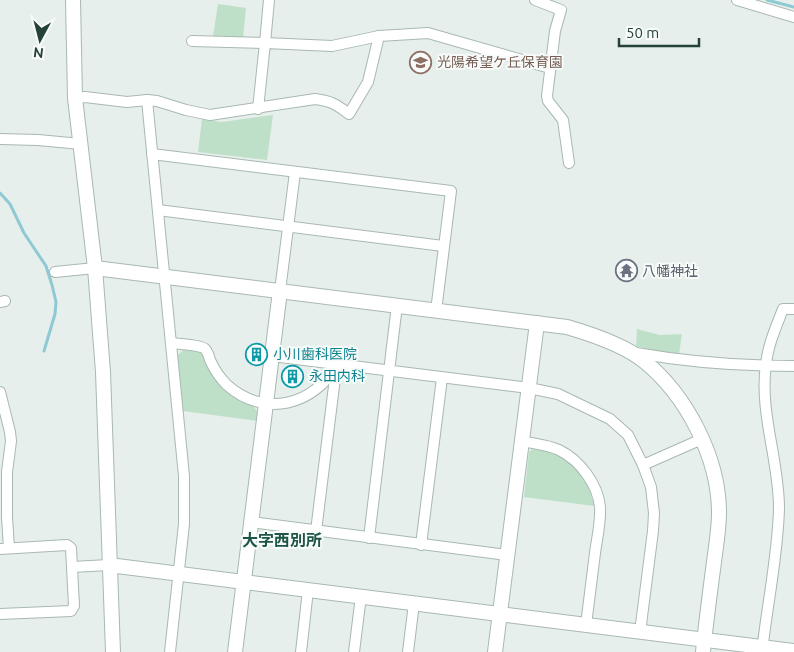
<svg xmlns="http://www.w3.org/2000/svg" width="794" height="652" font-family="Ubuntu,'Noto Sans JP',sans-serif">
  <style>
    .green { fill: #bfe0c8 }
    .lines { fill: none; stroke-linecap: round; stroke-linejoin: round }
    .stream { stroke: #8ec9d4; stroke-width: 3 }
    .minor-casing { stroke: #a8b8b2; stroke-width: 12 }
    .tertiary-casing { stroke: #a8b8b2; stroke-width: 16 }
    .minor { stroke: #fff; stroke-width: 10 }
    .tertiary { stroke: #fff; stroke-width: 14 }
    .labels { text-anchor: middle; stroke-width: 4; stroke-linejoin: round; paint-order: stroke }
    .education-label { font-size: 14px; fill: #785e54; stroke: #f7fbf9; text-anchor: start }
    .worship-label { font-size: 14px; fill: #5b616d; stroke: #f7fbf9; text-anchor: start }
    .culture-label { font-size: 14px; fill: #0d838f; stroke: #f7fbf9; text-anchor: start }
    .quarter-label { font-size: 16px; font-weight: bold; fill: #1f5548; stroke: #f7fbf9 }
  </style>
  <rect width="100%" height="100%" fill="#e6efeb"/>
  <g class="green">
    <polygon points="218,4 246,8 243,37 213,36"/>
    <polygon points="273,115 267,160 198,152 202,119 222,122"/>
    <polygon points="637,329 660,335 682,334 679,354 656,351 636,346"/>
    <polygon points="183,350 199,352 203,355 211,372 221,386 235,397 253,406 257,411 257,421 183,411 177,356"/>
    <path d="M 534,448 C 568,455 587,472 594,506 L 524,497 L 529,452 Z"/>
  </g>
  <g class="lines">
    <g class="stream">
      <polyline points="767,0 794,7"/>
      <polyline points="0,193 10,204 24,233 46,266 52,285 56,302 55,314 44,351"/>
    </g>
    <defs>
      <g id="minor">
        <polyline points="535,0 561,10 555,31 547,96 548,101 563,120 569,163"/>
        <polyline points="737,0 794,17"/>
        <polyline points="192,41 265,43 269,0"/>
        <path d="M 75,98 L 85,97 L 127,102 L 147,100 L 157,101 L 186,110 L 210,115 L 315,99 C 331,101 336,104 349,114 L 368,82 L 379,36"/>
        <polyline points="147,100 184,476 184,524 170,652"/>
        <polyline points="258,109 265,43 332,46 379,36 428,33 550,68"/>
        <polyline points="0,139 38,140 81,144"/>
        <polyline points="152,154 451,191 436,311"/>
        <polyline points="158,210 443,246"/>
        <polyline points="55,272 95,268"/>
        <polyline points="280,291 295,172"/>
        <polyline points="0,302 5,301"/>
        <path d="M 172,343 C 179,344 201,345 205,349 C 208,352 209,357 210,360 C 214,369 220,378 227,385 C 264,418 314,406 337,364"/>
        <path d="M 636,353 C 688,362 741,366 794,366"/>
        <polyline points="272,356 529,388 558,394 610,419 628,435 643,465 651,487 654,513 653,531 640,632"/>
        <polyline points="0,392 10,432 11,441 7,472 7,517 9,548"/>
        <path d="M 522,441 C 535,444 548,445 559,450 C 580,460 598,485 600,507 C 601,522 597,538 595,553 C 592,577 589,601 586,625"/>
        <polyline points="643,465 702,439"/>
        <polyline points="251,522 507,555"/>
        <polyline points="316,531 336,370"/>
        <polyline points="369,538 397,305"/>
        <polyline points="421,545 442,378"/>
        <polyline points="0,549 67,545 71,548 74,606 71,611 0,614"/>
        <polyline points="72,567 109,565"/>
        <polyline points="301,652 308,590"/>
        <polyline points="354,652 361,596"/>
        <polyline points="408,652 414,603"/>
        <path d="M 762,652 C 767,605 778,555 779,508 C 779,460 759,412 766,364 C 768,345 776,327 783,309 L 794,309"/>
      </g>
      <g id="tertiary">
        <polyline points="73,0 75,98 95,268 103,372 113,652"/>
        <path d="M 95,268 L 567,327 C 591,334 624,345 644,361 C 686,395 719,457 719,513 C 719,529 716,546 714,562 C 710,592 706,622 703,652"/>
        <polyline points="109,565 794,651"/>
        <polyline points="235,652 280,291"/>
        <polyline points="495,652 537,323"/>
      </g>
    </defs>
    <use href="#minor" class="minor-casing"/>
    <use href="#tertiary" class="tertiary-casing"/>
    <use href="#minor" class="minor"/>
    <use href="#tertiary" class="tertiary"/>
  </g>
  <defs>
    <symbol id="school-ring" viewBox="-11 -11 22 22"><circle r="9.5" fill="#f7fbf9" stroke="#8d6e63" stroke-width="1.5"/><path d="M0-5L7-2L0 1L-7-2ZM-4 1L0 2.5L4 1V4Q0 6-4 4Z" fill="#8d6e63"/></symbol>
    <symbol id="temple-ring" viewBox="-11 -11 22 22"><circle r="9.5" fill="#f7fbf9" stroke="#6b7280" stroke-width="1.5"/><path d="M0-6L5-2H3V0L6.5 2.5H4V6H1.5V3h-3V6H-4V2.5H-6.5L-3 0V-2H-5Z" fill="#6b7280"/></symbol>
    <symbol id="building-ring" viewBox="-11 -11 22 22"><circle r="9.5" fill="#f7fbf9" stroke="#0f9aa8" stroke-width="1.5"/><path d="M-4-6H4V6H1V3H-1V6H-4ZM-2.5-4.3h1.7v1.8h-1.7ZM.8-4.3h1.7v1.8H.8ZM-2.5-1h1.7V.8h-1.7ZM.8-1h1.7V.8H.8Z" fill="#0f9aa8"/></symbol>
  </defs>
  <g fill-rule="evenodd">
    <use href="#school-ring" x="408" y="50" width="25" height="25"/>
    <use href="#temple-ring" x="614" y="258" width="25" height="25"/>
    <use href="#building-ring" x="244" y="342" width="25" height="25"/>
    <use href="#building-ring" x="280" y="364" width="25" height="25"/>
  </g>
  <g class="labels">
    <g class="education-label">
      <text x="437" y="67">光陽希望ケ丘保育園</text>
    </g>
    <g class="worship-label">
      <text x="642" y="276">八幡神社</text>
    </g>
    <g class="culture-label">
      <text x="273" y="359">小川歯科医院</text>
      <text x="309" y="381">永田内科</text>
    </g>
    <g class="quarter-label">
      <text x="282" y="546">大字西別所</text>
    </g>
  </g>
  <g transform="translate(40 40) rotate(187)" stroke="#f7fbf9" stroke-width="4" paint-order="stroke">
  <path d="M0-4L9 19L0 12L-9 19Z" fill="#24423a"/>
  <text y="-8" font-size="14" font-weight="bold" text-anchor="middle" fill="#24423a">N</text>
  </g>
  <path d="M619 38v8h80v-8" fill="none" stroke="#24423a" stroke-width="2.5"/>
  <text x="626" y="38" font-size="15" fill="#24423a" stroke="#f7fbf9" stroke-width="4" paint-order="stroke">50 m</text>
</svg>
